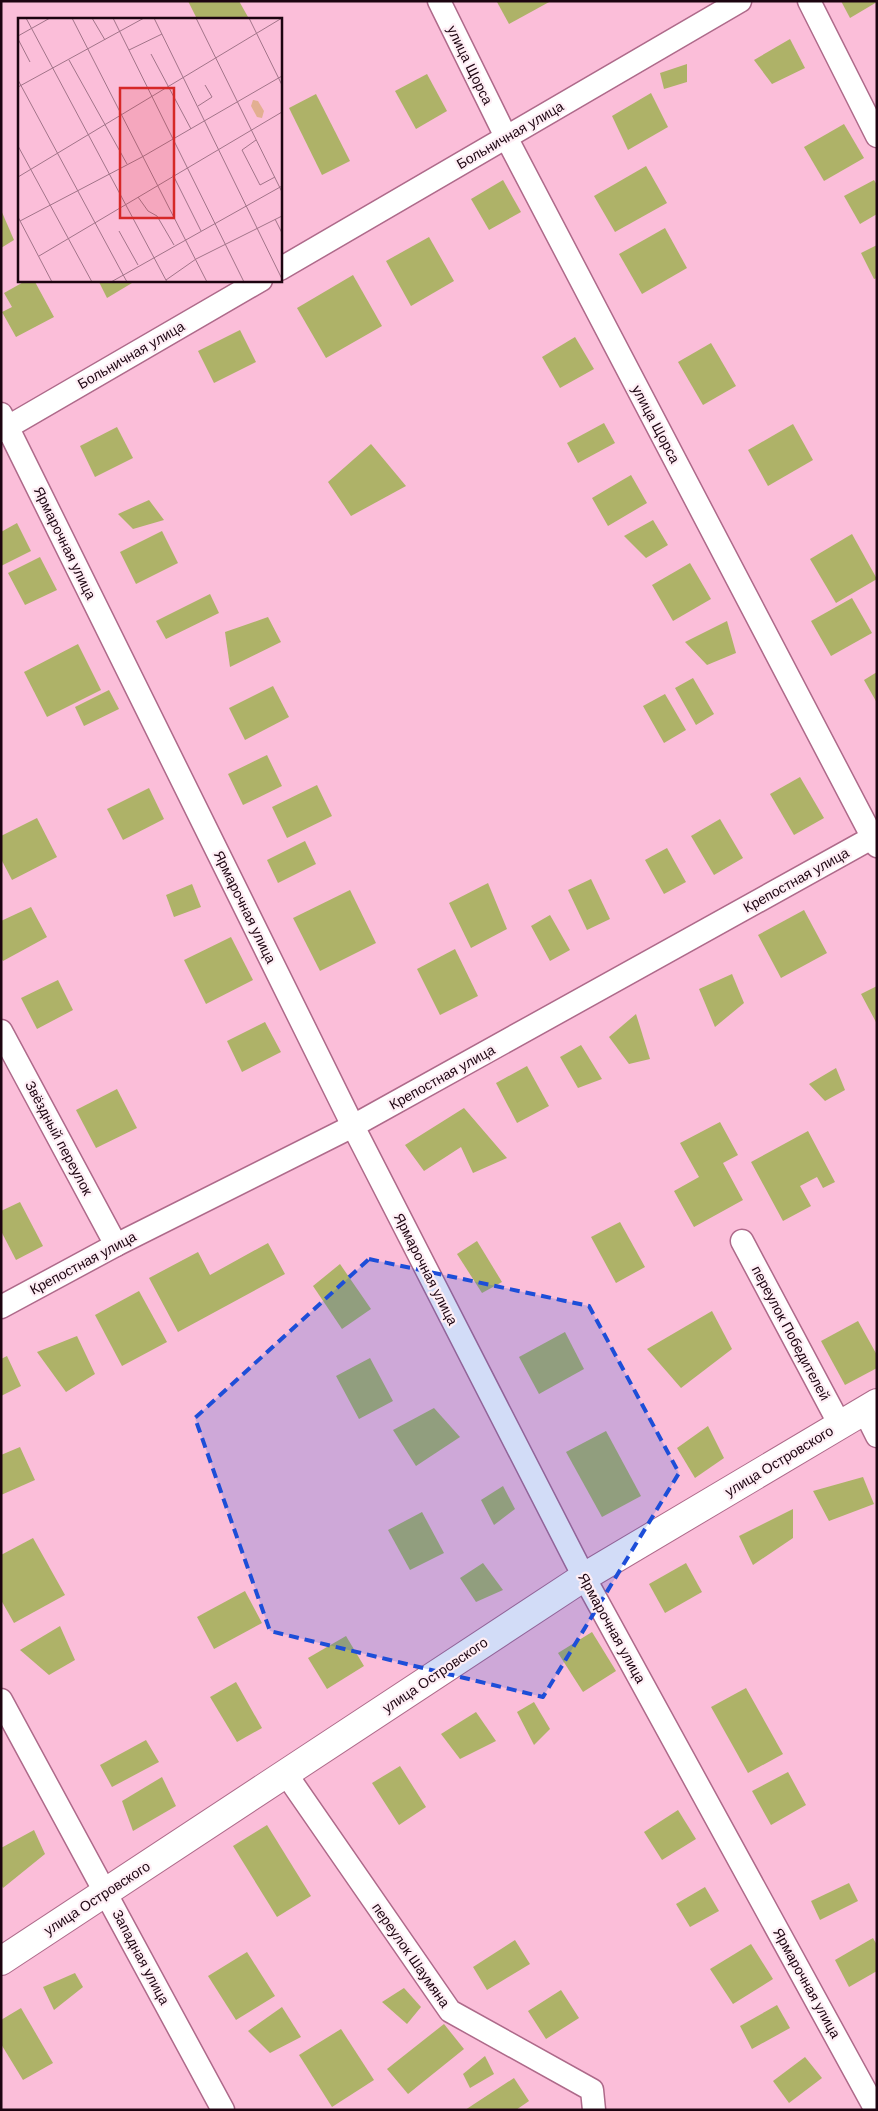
<svg xmlns="http://www.w3.org/2000/svg" width="878" height="2111" font-family="Helvetica,sans-serif">
  <style>
    .building { fill: #aeb268 }
    .lines { fill: none; stroke-linecap: round; stroke-linejoin: round }
    .street-casing { stroke: #ae6a8a; stroke-width: 25 }
    .secondary-casing { stroke: #ae6a8a; stroke-width: 30 }
    .street { stroke: #fff; stroke-width: 22 }
    .secondary { stroke: #fff; stroke-width: 28 }
    .marked { fill: #1d4ed8; fill-opacity: 0.2; stroke: #1d4ed8; stroke-width: 4; stroke-dasharray: 10 6; stroke-linejoin: round }
    .labels { text-anchor: middle; stroke-width: 4.5; stroke-linejoin: round; paint-order: stroke }
    .street-label { font-size: 14px; fill: #1c0410; stroke: #feeef5 }
    .inset-road { fill: none; stroke: #a27489; stroke-width: 1 }
    .view { fill: #d62828; fill-opacity: 0.15; stroke: #d62828; stroke-width: 2.5 }
    .inset-edge { fill: none; stroke: #1c0410; stroke-width: 2.5 }
  </style>
  <rect width="100%" height="100%" fill="#fbbed9"/>
  <g class="building">
    <polygon points="188,1 239,1 248,17 197,19"/>
    <polygon points="498,1 551,1 509,24 497,2"/>
    <polygon points="841,1 877,1 877,2 850,18"/>
    <polygon points="790,39 805,68 772,84 754,60"/>
    <polygon points="687,64 687,82 664,89 660,73"/>
    <polygon points="427,74 447,111 416,129 395,91"/>
    <polygon points="651,93 668,127 628,150 612,116"/>
    <polygon points="316,94 350,161 322,175 289,108"/>
    <polygon points="844,124 864,158 824,181 804,147"/>
    <polygon points="646,166 667,203 615,232 594,196"/>
    <polygon points="503,180 521,212 489,230 471,199"/>
    <polygon points="874,180 877,185 877,214 860,224 844,196"/>
    <polygon points="1,210 14,240 1,248"/>
    <polygon points="665,228 687,268 642,294 619,254"/>
    <polygon points="429,237 454,281 411,306 386,261"/>
    <polygon points="877,245 877,278 874,279 861,253"/>
    <polygon points="353,275 382,326 326,358 297,308"/>
    <polygon points="27,280 34,280 54,317 16,337 2,312 12,307 4,293"/>
    <polygon points="98,280 137,280 107,298"/>
    <polygon points="240,330 256,362 214,383 198,351"/>
    <polygon points="575,337 594,369 560,388 542,357"/>
    <polygon points="711,343 736,386 703,405 678,362"/>
    <polygon points="604,423 615,443 578,463 567,443"/>
    <polygon points="793,424 813,460 768,486 748,450"/>
    <polygon points="117,427 133,458 95,477 80,446"/>
    <polygon points="371,444 406,486 351,516 328,482"/>
    <polygon points="631,475 647,503 608,526 592,498"/>
    <polygon points="149,500 164,520 133,529 118,514"/>
    <polygon points="653,520 668,545 646,558 624,536"/>
    <polygon points="17,523 31,551 1,566 1,532"/>
    <polygon points="162,531 178,563 136,584 120,552"/>
    <polygon points="852,534 877,579 836,603 810,559"/>
    <polygon points="40,557 57,590 25,605 8,573"/>
    <polygon points="690,563 711,599 673,621 652,585"/>
    <polygon points="210,594 219,613 166,639 156,621"/>
    <polygon points="852,598 872,633 831,656 811,621"/>
    <polygon points="268,617 281,642 230,667 225,632"/>
    <polygon points="727,621 736,653 707,665 685,642"/>
    <polygon points="78,644 101,690 47,717 24,672"/>
    <polygon points="877,672 877,703 864,680"/>
    <polygon points="693,678 714,714 696,725 675,688"/>
    <polygon points="273,686 289,717 245,740 229,708"/>
    <polygon points="109,690 119,709 84,726 75,707"/>
    <polygon points="665,694 686,730 664,743 643,706"/>
    <polygon points="267,755 282,786 243,805 228,774"/>
    <polygon points="800,777 824,818 794,835 770,794"/>
    <polygon points="317,785 332,816 287,838 272,807"/>
    <polygon points="149,788 164,819 123,840 107,809"/>
    <polygon points="37,818 57,857 12,880 1,859 1,836"/>
    <polygon points="720,819 743,858 714,875 691,836"/>
    <polygon points="305,841 316,864 278,883 267,860"/>
    <polygon points="667,848 686,882 664,894 645,860"/>
    <polygon points="591,879 610,919 587,930 568,890"/>
    <polygon points="488,883 507,929 471,948 449,903"/>
    <polygon points="192,884 201,907 174,917 166,895"/>
    <polygon points="350,890 376,943 320,971 293,918"/>
    <polygon points="31,907 47,937 3,961 1,958 1,921"/>
    <polygon points="804,910 827,953 781,978 758,935"/>
    <polygon points="550,915 570,950 550,961 531,926"/>
    <polygon points="231,937 253,980 206,1004 184,960"/>
    <polygon points="455,949 478,996 440,1015 417,969"/>
    <polygon points="732,974 744,1003 715,1027 699,989"/>
    <polygon points="58,980 73,1010 37,1029 21,998"/>
    <polygon points="877,986 877,1024 861,994"/>
    <polygon points="636,1014 650,1059 629,1064 609,1037"/>
    <polygon points="265,1022 281,1052 242,1072 227,1041"/>
    <polygon points="581,1045 602,1079 578,1088 560,1057"/>
    <polygon points="527,1066 549,1106 517,1123 496,1083"/>
    <polygon points="836,1068 845,1090 825,1101 809,1084"/>
    <polygon points="117,1089 137,1128 96,1148 76,1110"/>
    <polygon points="464,1108 507,1158 473,1173 461,1147 424,1171 405,1145"/>
    <polygon points="720,1122 738,1155 723,1163 743,1200 694,1227 674,1191 699,1177 680,1143"/>
    <polygon points="808,1131 835,1182 823,1188 817,1177 800,1186 811,1206 783,1221 751,1162"/>
    <polygon points="20,1202 43,1246 16,1260 1,1231 1,1211"/>
    <polygon points="620,1222 645,1267 616,1283 591,1237"/>
    <polygon points="477,1241 502,1282 482,1293 457,1254"/>
    <polygon points="268,1243 285,1274 178,1332 149,1278 198,1252 210,1275"/>
    <polygon points="340,1264 371,1309 342,1329 313,1286"/>
    <polygon points="139,1291 167,1342 122,1366 95,1315"/>
    <polygon points="712,1311 732,1349 681,1388 647,1349"/>
    <polygon points="858,1321 877,1355 877,1368 845,1385 821,1341"/>
    <polygon points="565,1332 584,1369 539,1394 519,1357"/>
    <polygon points="77,1336 95,1374 66,1392 37,1352"/>
    <polygon points="7,1356 21,1386 1,1396 1,1359"/>
    <polygon points="370,1358 393,1401 359,1419 336,1376"/>
    <polygon points="434,1408 460,1437 416,1466 393,1430"/>
    <polygon points="708,1426 724,1458 695,1478 677,1448"/>
    <polygon points="606,1431 641,1496 602,1517 566,1452"/>
    <polygon points="20,1447 35,1480 1,1495 1,1455"/>
    <polygon points="863,1477 874,1504 829,1521 813,1491"/>
    <polygon points="503,1486 515,1509 494,1525 481,1500"/>
    <polygon points="793,1509 793,1538 753,1565 739,1536"/>
    <polygon points="422,1512 444,1553 410,1570 388,1530"/>
    <polygon points="33,1538 65,1595 14,1623 1,1600 1,1555"/>
    <polygon points="483,1563 503,1590 476,1602 460,1578"/>
    <polygon points="686,1563 702,1592 665,1613 649,1584"/>
    <polygon points="245,1591 262,1623 214,1649 197,1617"/>
    <polygon points="60,1626 75,1660 49,1675 20,1650"/>
    <polygon points="592,1632 616,1671 583,1692 558,1653"/>
    <polygon points="346,1636 364,1666 327,1689 308,1658"/>
    <polygon points="236,1682 262,1728 237,1742 210,1697"/>
    <polygon points="746,1688 783,1754 748,1773 711,1707"/>
    <polygon points="534,1702 550,1729 534,1745 517,1712"/>
    <polygon points="476,1712 496,1741 460,1759 441,1734"/>
    <polygon points="146,1740 159,1762 112,1787 100,1765"/>
    <polygon points="400,1766 426,1807 399,1825 372,1783"/>
    <polygon points="788,1772 806,1805 771,1825 752,1791"/>
    <polygon points="162,1777 176,1806 133,1831 122,1801"/>
    <polygon points="678,1810 696,1839 662,1860 644,1832"/>
    <polygon points="267,1825 311,1896 277,1917 233,1846"/>
    <polygon points="34,1830 45,1854 3,1888 1,1884 1,1848"/>
    <polygon points="849,1883 858,1901 820,1920 811,1901"/>
    <polygon points="705,1887 719,1911 690,1927 676,1904"/>
    <polygon points="873,1938 877,1945 877,1971 849,1987 835,1960"/>
    <polygon points="515,1940 530,1964 487,1990 473,1967"/>
    <polygon points="751,1944 773,1979 733,2004 710,1969"/>
    <polygon points="247,1952 275,1996 236,2020 208,1976"/>
    <polygon points="75,1973 83,1987 54,2010 43,1987"/>
    <polygon points="404,1988 421,2007 407,2024 382,2002"/>
    <polygon points="561,1990 579,2018 546,2039 528,2011"/>
    <polygon points="777,2005 790,2028 752,2049 740,2026"/>
    <polygon points="282,2007 301,2037 270,2053 248,2031"/>
    <polygon points="21,2008 53,2063 23,2080 1,2044 1,2020"/>
    <polygon points="444,2024 464,2049 408,2094 387,2069"/>
    <polygon points="341,2029 374,2080 332,2107 299,2055"/>
    <polygon points="485,2056 494,2074 470,2088 463,2074"/>
    <polygon points="805,2057 822,2078 789,2103 773,2081"/>
    <polygon points="514,2078 529,2101 516,2110 465,2110"/>
  </g>
  <g class="lines">
    <defs>
      <g id="street">
        <polyline points="439,1 506,137 877,846"/>
        <polyline points="809,1 877,136"/>
        <polyline points="280,269 740,1"/>
        <polyline points="1,414 353,1126 584,1577 876,2110"/>
        <polyline points="1,431 261,280"/>
        <polyline points="1,1031 116,1245"/>
        <polyline points="742,1241 840,1425"/>
        <polyline points="1,1307 116,1245 353,1126 877,835"/>
        <polyline points="864,1410 877,1436"/>
        <polyline points="1,1700 223,2110"/>
        <polyline points="286,1774 450,2011 592,2090 594,2110"/>
      </g>
      <polyline id="secondary" points="1,1961 584,1577 877,1403"/>
    </defs>
    <use href="#street" class="street-casing"/>
    <use href="#secondary" class="secondary-casing"/>
    <use href="#street" class="street"/>
    <use href="#secondary" class="secondary"/>
  </g>
  <path class="marked" d="M 369,1259 L 589,1306 L 679,1473 L 543,1697 L 270,1631 L 195,1418 Z"/>
  <g class="labels">
    <g class="street-label">
      <text transform="translate(470 65) rotate(64)" y="5">улица Щорса</text>
      <text transform="translate(510 135) rotate(-30)" y="5">Больничная улица</text>
      <text transform="translate(131 355) rotate(-30)" y="5">Больничная улица</text>
      <text transform="translate(656 424) rotate(62)" y="5">улица Щорса</text>
      <text transform="translate(65 543) rotate(64)" y="5">Ярмарочная улица</text>
      <text transform="translate(796 880) rotate(-29)" y="5">Крепостная улица</text>
      <text transform="translate(245 907) rotate(64)" y="5">Ярмарочная улица</text>
      <text transform="translate(442 1077) rotate(-29)" y="5">Крепостная улица</text>
      <text transform="translate(59 1138) rotate(62)" y="5">Звёздный переулок</text>
      <text transform="translate(83 1263) rotate(-28)" y="5">Крепостная улица</text>
      <text transform="translate(426 1269) rotate(63)" y="5">Ярмарочная улица</text>
      <text transform="translate(791 1333) rotate(62)" y="5">переулок Победителей</text>
      <text transform="translate(779 1461) rotate(-31)" y="5">улица Островского</text>
      <text transform="translate(612 1628) rotate(61)" y="5">Ярмарочная улица</text>
      <text transform="translate(435 1675) rotate(-34)" y="5">улица Островского</text>
      <text transform="translate(97 1898) rotate(-33)" y="5">улица Островского</text>
      <text transform="translate(411 1955) rotate(55)" y="5">переулок Шаумяна</text>
      <text transform="translate(141 1957) rotate(62)" y="5">Западная улица</text>
      <text transform="translate(807 1983) rotate(61)" y="5">Ярмарочная улица</text>
    </g>
  </g>
  <g transform="translate(18 18)">
    <rect width="264" height="264" fill="#fbbed9"/>
    <path d="M 235,82 L 240,83 L 246,93 L 244,100 L 239,99 L 233,88 Z" fill="#e2af91"/>
    <path class="inset-road" d="M 8,0 L 149,264M 54,0 L 189,264M 74,0 L 87,22M 95,0 L 226,264M 136,0 L 264,261M 178,0 L 264,174M 231,0 L 264,67M 0,18 L 32,0M 0,21 L 12,44M 111,32 L 144,16M 133,36 L 173,111M 51,42 L 109,146M 0,62 L 109,264M 0,69 L 126,0M 180,88 L 194,79 L 187,67M 238,122 L 224,132 L 242,167 L 257,159M 0,128 L 74,264M 155,157 L 183,213M 0,159 L 264,0M 120,179 L 130,193 L 139,198 L 156,227M 0,199 L 34,264M 257,201 L 264,215M 2,203 L 124,139 L 264,58M 101,213 L 120,247M 21,238 L 264,94M 148,262 L 178,241 L 264,198M 93,264 L 264,168"/>
    <path class="view" d="M 102,70 L 156,70 L 156,200 L 102,200 Z"/>
    <rect width="264" height="264" class="inset-edge"/>
  </g>
  <rect width="878" height="2111" fill="none" stroke="#1c0410" stroke-width="5"/>
</svg>
